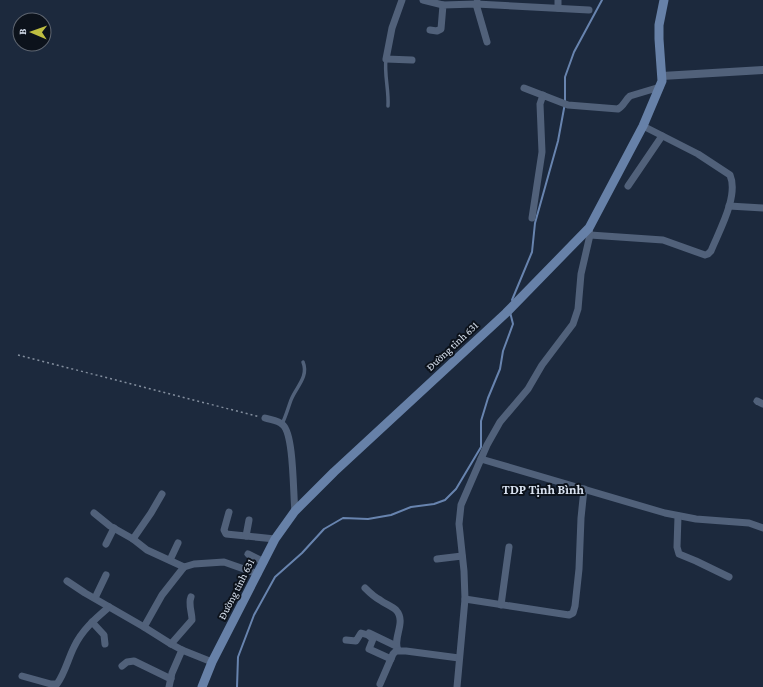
<svg xmlns="http://www.w3.org/2000/svg" width="763" height="687" font-family="'Crimson Pro',serif">
  <style>
    .lines { fill: none; stroke-linecap: round; stroke-linejoin: round }
    .stream { stroke: #6884af; stroke-width: 2 }
    .path { stroke: #838e9e; stroke-width: 1.5; stroke-dasharray: 2 3; stroke-linecap: butt }
    .service { stroke: #51617a; stroke-width: 3.5 }
    .minor { stroke: #51617a; stroke-width: 7 }
    .tertiary { stroke: #51617a; stroke-width: 8 }
    .secondary { stroke: #6781a8; stroke-width: 9 }
    .labels { text-anchor: middle; stroke-width: 4; stroke-linejoin: round; paint-order: stroke }
    .street-label { font-size: 11px; fill: #d9e2f0; stroke: #0c121b }
    .quarter-label { font-size: 13px; font-weight: bold; fill: #d9e2f0; stroke: #0c121b }
  </style>
  <rect width="100%" height="100%" fill="#1c293d"/>
  <g class="lines">
    <g class="stream">
      <polyline points="512,300 532,252 535,223 558,141 565,103 565,77 574,52 602,0"/>
      <polyline points="237,687 238,657 254,615 275,577 302,553 324,529 343,518 368,519 391,515 411,507 434,504 445,500 456,489 481,447 481,421 488,398 500,369 503,351 513,324 510,312"/>
    </g>
    <polyline class="path" points="18,355 260,417"/>
    <g class="service">
      <path d="M 386,59 C 384,74 389,90 388,106"/>
      <path d="M 282,424 C 286,416 288,408 291,400 C 296,387 309,377 303,362"/>
    </g>
    <g class="minor">
      <polyline points="402,0 392,28 386,59 412,60"/>
      <polyline points="423,0 443,5"/>
      <polyline points="477,2 476,4 487,42"/>
      <polyline points="558,8 558,0"/>
      <polyline points="430,30 437,31 441,29 443,5 476,4 589,10"/>
      <path d="M 524,88 L 568,105 L 618,109 C 624,106 625,100 630,96 L 660,87"/>
      <polyline points="628,186 662,136"/>
      <polyline points="729,206 763,208"/>
      <polyline points="532,218 542,152 540,104 543,95"/>
      <path d="M 590,235 L 663,240 L 705,255 L 708,254 L 711,251 C 719,231 739,196 730,175 L 698,154 L 643,126"/>
      <polyline points="757,401 763,404"/>
      <path d="M 265,418 C 271,420 278,420 283,425 C 294,435 293,494 295,511"/>
      <polyline points="481,459 665,513 696,519 749,523 763,528"/>
      <polyline points="229,512 224,530 226,534 275,539"/>
      <polyline points="94,513 110,526 133,539 147,550 184,567"/>
      <polyline points="678,516 677,547 679,554 696,561 729,577"/>
      <polyline points="246,536 249,520"/>
      <polyline points="133,539 151,513 162,494"/>
      <polyline points="106,544 114,528"/>
      <polyline points="248,554 264,562"/>
      <polyline points="437,559 462,556"/>
      <polyline points="170,560 178,543"/>
      <polyline points="67,581 85,593 144,627 171,644 182,650 212,662"/>
      <path d="M 365,588 C 369,592 374,597 380,600 C 385,604 392,606 396,610 C 407,622 392,638 398,650"/>
      <polyline points="95,598 106,575"/>
      <polyline points="465,599 569,615 573,613 575,606 579,569 581,518 584,489"/>
      <polyline points="501,605 509,547"/>
      <polyline points="92,622 104,635 105,644"/>
      <polyline points="144,627 162,595 184,567 194,564 224,562 258,574"/>
      <polyline points="369,633 396,646"/>
      <polyline points="346,640 356,641 361,633 368,635 373,639 369,649 391,659"/>
      <path d="M 171,644 L 192,620 C 192,612 188,604 191,597"/>
      <polyline points="122,666 127,662 134,661 171,679"/>
      <path d="M 22,676 L 51,684 L 57,684 C 65,673 68,659 74,647 C 82,630 95,619 109,607"/>
      <polyline points="380,684 393,654 396,651 406,651 459,658"/>
      <polyline points="169,687 172,673 182,650"/>
      <polyline points="457,687 465,599 464,571 459,524 461,505 487,445 500,422 528,389 542,365 573,324 578,309 581,274 590,235 589,228"/>
    </g>
    <polyline class="tertiary" points="662,76 763,70"/>
    <polyline class="secondary" points="202,687 212,662 275,539 295,511 334,472 506,313 589,228 643,126 662,81 659,39 659,25 664,0"/>
  </g>
  <g class="labels">
    <g class="street-label">
      <text transform="translate(452 346) rotate(-43)" y="4">Đường tỉnh 631</text>
      <text transform="translate(236 589) rotate(-63)" y="4">Đường tỉnh 631</text>
    </g>
    <g class="quarter-label">
      <text x="543" y="494">TDP Tịnh Bình</text>
    </g>
  </g>
  <g transform="translate(32 32) rotate(272)"><circle r="19" fill="#0c121b" stroke="#5e6570"/>
  <path d="M0-3L7 15L0 10L-7 15Z" fill="#bfbe41"/>
  <text y="-6" font-size="11" font-weight="bold" text-anchor="middle" fill="#d9e2f0">B</text>
  </g>
</svg>
